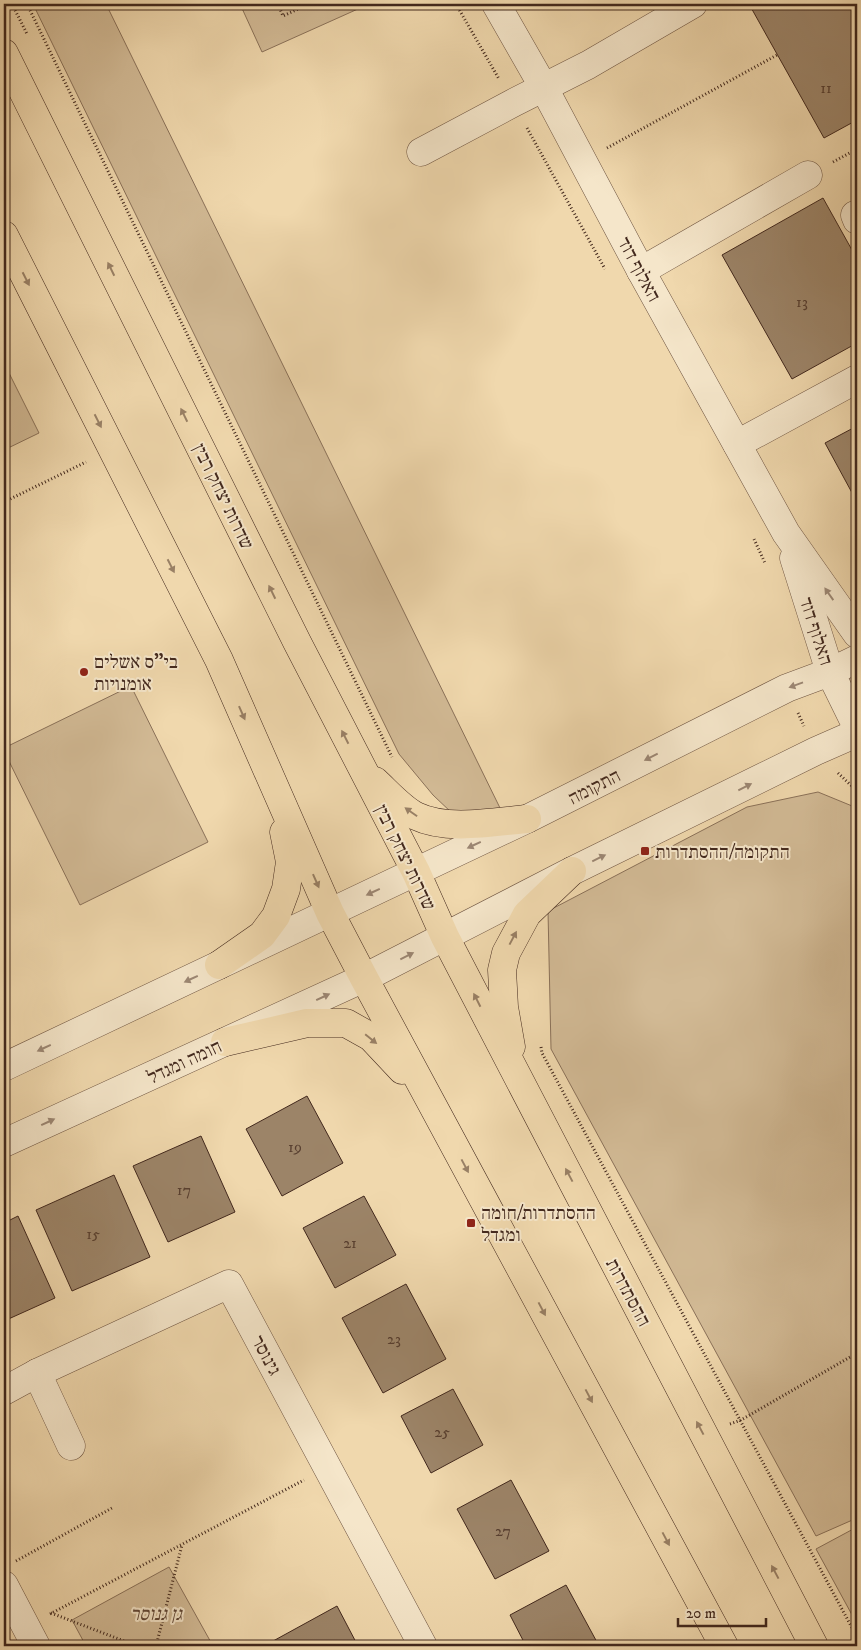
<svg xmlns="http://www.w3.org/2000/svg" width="861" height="1650" font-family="'IM FELL DW Pica','Frank Ruhl Libre',serif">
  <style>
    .green { fill: #d2ba95; stroke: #8a7159 }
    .building { fill: #9c8468; stroke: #42281d }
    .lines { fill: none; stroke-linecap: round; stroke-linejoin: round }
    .minor-casing { stroke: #6e5441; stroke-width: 29 }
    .major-casing { stroke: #42281d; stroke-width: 29 }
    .path { stroke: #42281d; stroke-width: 3; stroke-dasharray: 1 2.5; stroke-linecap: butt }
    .minor { stroke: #f5e6ca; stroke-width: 28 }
    .major { stroke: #f0d8ad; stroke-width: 28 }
    .oneway { fill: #998065 }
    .oneway2 { fill: #9c8774 }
    .poi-dot { fill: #8f2418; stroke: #f5e6ca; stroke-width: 2 }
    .labels { text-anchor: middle; stroke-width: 4; stroke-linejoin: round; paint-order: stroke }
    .number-label { font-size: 16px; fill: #583f30 }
    .street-label { font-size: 19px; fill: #42281d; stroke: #f5e6ca }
    .poi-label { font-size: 19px; fill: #42281d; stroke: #f5e6ca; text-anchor: start }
    .park-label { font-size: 19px; font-style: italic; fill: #5f4535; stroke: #f5e6ca }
  </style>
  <rect width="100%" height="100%" fill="#f0d8ad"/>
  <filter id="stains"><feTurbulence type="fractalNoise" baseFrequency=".004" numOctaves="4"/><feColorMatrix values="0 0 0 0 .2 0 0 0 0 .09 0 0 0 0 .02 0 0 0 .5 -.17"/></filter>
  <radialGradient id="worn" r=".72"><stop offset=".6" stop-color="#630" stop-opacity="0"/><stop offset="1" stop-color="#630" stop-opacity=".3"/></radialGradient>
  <g class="green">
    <polygon points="33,4 106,4 501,810 453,814 433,795 399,754"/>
    <polygon points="240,4 369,4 262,52"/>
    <polygon points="4,363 39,433 4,450"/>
    <polygon points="131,686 208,842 80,905 4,751 4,748"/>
    <polygon points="818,792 857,808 857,1518 816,1536 551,1049 548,911 747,807"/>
    <polygon points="857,1527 857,1624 816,1549"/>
    <polygon points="169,1567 213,1646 86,1646 72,1620"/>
  </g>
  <g class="building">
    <polygon points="749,4 857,4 857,120 824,138"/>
    <polygon points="823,198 857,259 857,343 792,379 722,255"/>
    <polygon points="857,426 857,502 825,443"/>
    <polygon points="307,1096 343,1163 282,1196 246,1129"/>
    <polygon points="201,1136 235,1212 168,1242 133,1166"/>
    <polygon points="114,1175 150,1257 72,1291 36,1210"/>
    <polygon points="364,1196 396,1255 335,1288 303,1228"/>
    <polygon points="18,1216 55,1298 4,1321 4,1223"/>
    <polygon points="406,1284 446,1359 383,1393 342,1318"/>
    <polygon points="453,1389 483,1445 431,1473 401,1416"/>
    <polygon points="511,1480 549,1551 495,1579 457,1509"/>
    <polygon points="566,1585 598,1644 594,1646 526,1646 510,1615"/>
    <polygon points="337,1606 358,1646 264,1646"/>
  </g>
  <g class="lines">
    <defs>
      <g id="minor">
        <polyline points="496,4 544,88 641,271 786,533 857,634"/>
        <polyline points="421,152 513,103 588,65 693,4"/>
        <polyline points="855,215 857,220"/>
        <polyline points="641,271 808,175"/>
        <polyline points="737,444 857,379"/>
        <polyline points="794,558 830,672 857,727"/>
        <polyline points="4,1067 527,819 787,688 830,672 857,659"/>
        <polyline points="4,1143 364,978 572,871 816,751 857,733"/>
        <polyline points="37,1373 71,1446"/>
        <polyline points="4,1391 37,1373 229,1284 423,1646"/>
        <polyline points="4,1585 36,1646"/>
      </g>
      <g id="major">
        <polyline points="4,53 297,642 416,872 445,937 814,1646"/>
        <polyline points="4,235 219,660 330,913 364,978 724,1646"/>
        <path d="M 375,781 C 387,792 402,809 416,816 C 447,831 493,822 527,819"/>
        <polyline points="219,965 262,935 276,916 286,889 290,862 284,832"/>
        <polyline points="225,1042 307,1023 346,1023 371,1037 402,1070"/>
        <polyline points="511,1047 504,1007 502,970 506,953 527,914 572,871"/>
      </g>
    </defs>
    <use href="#minor" class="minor-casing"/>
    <use href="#major" class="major-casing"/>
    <g class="path">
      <polyline points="12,4 27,34"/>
      <polyline points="27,4 392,757"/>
      <polyline points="278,4 283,16 309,4"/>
      <polyline points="456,4 499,79"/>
      <polyline points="527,128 605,269"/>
      <polyline points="607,148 777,55"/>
      <polyline points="833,162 857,149"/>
      <polyline points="4,502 86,462"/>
      <polyline points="754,539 765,563"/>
      <polyline points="798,713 804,726"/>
      <polyline points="838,773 857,791"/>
      <polyline points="541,1047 542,1053 857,1637"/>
      <polyline points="730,1424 741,1420 857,1353"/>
      <polyline points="16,1561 112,1508"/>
      <polyline points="51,1613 137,1646"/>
      <polyline points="50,1614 304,1480"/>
      <polyline points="156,1646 182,1545"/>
    </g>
    <use href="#minor" class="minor"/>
    <use href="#major" class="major"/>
  </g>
  <defs><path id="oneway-solid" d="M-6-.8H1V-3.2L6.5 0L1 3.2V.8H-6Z" transform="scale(1.25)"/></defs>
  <g class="oneway">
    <use href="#oneway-solid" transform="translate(111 269) rotate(-116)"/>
    <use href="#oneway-solid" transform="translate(26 279) rotate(63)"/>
    <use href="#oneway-solid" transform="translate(184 415) rotate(-116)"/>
    <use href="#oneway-solid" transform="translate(98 421) rotate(63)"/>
    <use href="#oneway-solid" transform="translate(171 566) rotate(63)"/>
    <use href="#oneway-solid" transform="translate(272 592) rotate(-116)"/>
    <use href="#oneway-solid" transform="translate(242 713) rotate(66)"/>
    <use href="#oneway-solid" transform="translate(345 737) rotate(-117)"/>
    <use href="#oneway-solid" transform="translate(411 812) rotate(-145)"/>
    <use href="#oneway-solid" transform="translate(316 881) rotate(66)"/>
    <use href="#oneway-solid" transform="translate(513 938) rotate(-62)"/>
    <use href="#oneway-solid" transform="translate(477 1000) rotate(-117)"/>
    <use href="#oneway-solid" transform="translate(371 1039) rotate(39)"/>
    <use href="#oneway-solid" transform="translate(465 1166) rotate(62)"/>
    <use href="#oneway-solid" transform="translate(569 1175) rotate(-118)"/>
    <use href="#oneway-solid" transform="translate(542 1309) rotate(62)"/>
    <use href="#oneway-solid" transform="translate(589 1396) rotate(62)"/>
    <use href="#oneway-solid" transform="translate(700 1428) rotate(-118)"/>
    <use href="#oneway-solid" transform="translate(666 1539) rotate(62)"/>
    <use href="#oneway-solid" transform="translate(775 1572) rotate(-118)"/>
  </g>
  <g class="oneway2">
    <use href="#oneway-solid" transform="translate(829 594) rotate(-125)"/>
    <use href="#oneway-solid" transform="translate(796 685) rotate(160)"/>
    <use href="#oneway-solid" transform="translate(651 757) rotate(153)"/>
    <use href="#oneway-solid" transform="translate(745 787) rotate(-27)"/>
    <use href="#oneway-solid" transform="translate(474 845) rotate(155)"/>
    <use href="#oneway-solid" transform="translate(599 858) rotate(-26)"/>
    <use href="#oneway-solid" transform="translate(373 892) rotate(155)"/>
    <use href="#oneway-solid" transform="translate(407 956) rotate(-27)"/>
    <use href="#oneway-solid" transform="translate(191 979) rotate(155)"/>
    <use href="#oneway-solid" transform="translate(323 997) rotate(-25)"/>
    <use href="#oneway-solid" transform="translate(44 1048) rotate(155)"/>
    <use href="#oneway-solid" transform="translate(48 1122) rotate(-25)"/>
  </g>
  <g class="poi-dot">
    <circle cx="84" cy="672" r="5"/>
    <rect x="640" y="846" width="10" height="10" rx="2.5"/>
    <rect x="466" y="1218" width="10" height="10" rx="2.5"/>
  </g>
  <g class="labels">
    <g class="number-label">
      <text x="826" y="93">11</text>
      <text x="802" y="307">13</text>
      <text x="295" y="1152">19</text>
      <text x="184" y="1195">17</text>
      <text x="93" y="1239">15</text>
      <text x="350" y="1248">21</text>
      <text x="394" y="1344">23</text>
      <text x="442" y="1437">25</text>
      <text x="503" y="1536">27</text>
    </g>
    <g class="street-label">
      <text transform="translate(640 269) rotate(62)" y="7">האלוף דוד</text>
      <text transform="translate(224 496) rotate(64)" y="7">שדרות יצחק רבין</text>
      <text transform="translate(817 631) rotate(72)" y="7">האלוף דוד</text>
      <text transform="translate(594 786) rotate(-27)" y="7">התקומה</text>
      <text transform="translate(406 857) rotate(64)" y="7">שדרות יצחק רבין</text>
      <text transform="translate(184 1061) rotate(-25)" y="7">חומה ומגדל</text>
      <text transform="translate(629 1292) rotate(62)" y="7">ההסתדרות</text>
      <text transform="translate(267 1355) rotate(62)" y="7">גינוסר</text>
    </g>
    <g class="poi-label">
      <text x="94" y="668">בי"ס אשלים<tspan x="94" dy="22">אומנויות</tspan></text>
      <text x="655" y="858">התקומה/ההסתדרות</text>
      <text x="481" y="1219">ההסתדרות/חומה<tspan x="481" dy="22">ומגדל</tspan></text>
    </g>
    <g class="park-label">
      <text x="156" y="1620">גן גנוסר</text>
    </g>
  </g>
  <rect width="861" height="1650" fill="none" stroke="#f0d8ad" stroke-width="20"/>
  <rect x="5" y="5" width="851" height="1640" fill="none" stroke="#42281d" stroke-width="2.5"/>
  <rect x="10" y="10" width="841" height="1630" fill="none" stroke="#42281d"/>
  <path d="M678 1618v8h88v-8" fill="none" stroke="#42281d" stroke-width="2.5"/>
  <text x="686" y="1618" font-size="15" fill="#42281d" stroke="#f5e6ca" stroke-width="4" paint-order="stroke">20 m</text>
  <rect width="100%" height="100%" filter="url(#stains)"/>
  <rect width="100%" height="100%" fill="url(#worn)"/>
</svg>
